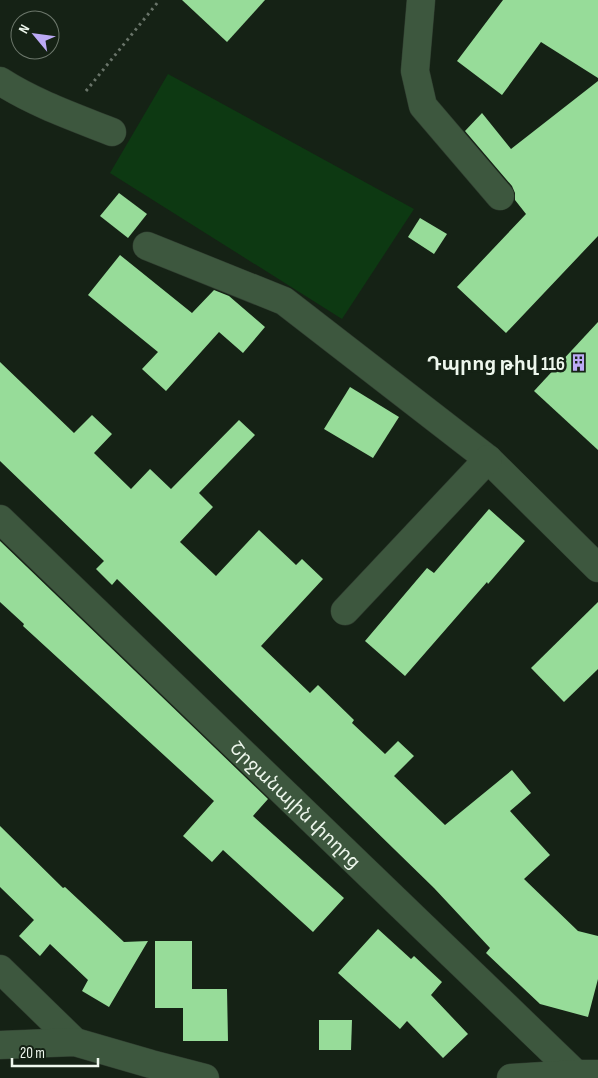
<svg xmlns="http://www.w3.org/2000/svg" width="598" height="1078" font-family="'Sofia Sans Condensed','Noto Sans Armenian',sans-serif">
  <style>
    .green { fill: #0d3912 }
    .building { fill: #97dc99 }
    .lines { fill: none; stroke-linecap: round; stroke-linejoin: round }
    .minor-casing { stroke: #2f3c2f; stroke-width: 29 }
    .path { stroke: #697469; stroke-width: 3; stroke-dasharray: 2.5 4; stroke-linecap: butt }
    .minor { stroke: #3d573e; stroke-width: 28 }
    .labels { text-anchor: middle; stroke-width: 5; stroke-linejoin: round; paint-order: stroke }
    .poi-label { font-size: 19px; font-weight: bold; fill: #eef7ed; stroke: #152215; text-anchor: end }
    .street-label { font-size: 19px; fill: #eef7ed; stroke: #152215 }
  </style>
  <rect width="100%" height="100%" fill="#152215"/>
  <polygon class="green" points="168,74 414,209 342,319 110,173"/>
  <g class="building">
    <polygon points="182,0 265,0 227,42"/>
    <polygon points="503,0 598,0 598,78 541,42 502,95 457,61"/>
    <polygon points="598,81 598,236 506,333 457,287 526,214 515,200 515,193 512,186 465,131 482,113 511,149"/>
    <polygon points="119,193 147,214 128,238 100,216"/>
    <polygon points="420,218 447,234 434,254 408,237"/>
    <polygon points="120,255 192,313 214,290 229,296 265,327 243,353 219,332 166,391 142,369 158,352 88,295"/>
    <polygon points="598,322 598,450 534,391"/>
    <polygon points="0,362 74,433 92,415 112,434 94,453 131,489 150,469 171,489 239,420 255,435 199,493 213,507 180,542 216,576 259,530 296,565 302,559 323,579 261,646 310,693 318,685 354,720 352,723 385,754 398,741 414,756 394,776 445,825 512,770 531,793 510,811 550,855 524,879 578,931 598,936 598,979 588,1017 540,1004 486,953 490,948 434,888 117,579 112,585 96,569 104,561 0,461"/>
    <polygon points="350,387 399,417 373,458 324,429"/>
    <polygon points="489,509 525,541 488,584 487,582 405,676 365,641 427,568 434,573"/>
    <polygon points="0,541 268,799 253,816 344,898 313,932 223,850 212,862 183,836 214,801 23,626 24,624 0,602"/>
    <polygon points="598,602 598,669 564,702 531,668"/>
    <polygon points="0,826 63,888 65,887 124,942 148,941 109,1007 82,991 88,980 50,944 40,956 19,936 34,920 0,887"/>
    <polygon points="378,929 411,959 414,956 442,982 431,995 468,1034 443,1058 407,1021 400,1029 338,973"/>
    <polygon points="155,941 192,941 192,989 227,989 228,1041 183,1041 183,1008 155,1008"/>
    <polygon points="319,1020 352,1020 351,1050 319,1050"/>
  </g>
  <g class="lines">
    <defs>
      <g id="minor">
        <polyline points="421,0 415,71 423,106 500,196"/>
        <path d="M 0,81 C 34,103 74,117 112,132"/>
        <polyline points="147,246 284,301 488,459 598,568"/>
        <path id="s1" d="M 0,519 L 576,1074"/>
        <polyline points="345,611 488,459"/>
        <polyline points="0,969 75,1042"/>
        <polyline points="0,1045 75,1042 151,1064 205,1078"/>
        <polyline points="511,1078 576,1074 598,1074"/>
      </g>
    </defs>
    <use href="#minor" class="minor-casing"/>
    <polyline class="path" points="86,91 158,2"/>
    <use href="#minor" class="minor"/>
  </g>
  <defs>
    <symbol id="building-bare" viewBox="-9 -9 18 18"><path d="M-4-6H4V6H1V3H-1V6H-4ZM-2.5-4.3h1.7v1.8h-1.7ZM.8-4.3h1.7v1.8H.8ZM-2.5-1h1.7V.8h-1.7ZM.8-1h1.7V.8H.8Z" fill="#bcaaf5" stroke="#152215" stroke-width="2.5" paint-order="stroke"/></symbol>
  </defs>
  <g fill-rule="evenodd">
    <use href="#building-bare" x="566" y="350" width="25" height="25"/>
  </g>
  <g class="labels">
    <g class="poi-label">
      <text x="565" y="370">Դպրոց թիվ 116</text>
    </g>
    <g class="street-label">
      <text dy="7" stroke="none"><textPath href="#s1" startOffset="411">Շրջանային փողոց</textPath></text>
    </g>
  </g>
  <g transform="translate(35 35) rotate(299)"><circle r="24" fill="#152215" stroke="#6c776b"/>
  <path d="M0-4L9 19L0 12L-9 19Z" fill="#bcaaf5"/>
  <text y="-8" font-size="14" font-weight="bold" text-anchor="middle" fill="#eef7ed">N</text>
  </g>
  <path d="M12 1058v8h86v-8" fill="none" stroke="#eef7ed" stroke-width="2.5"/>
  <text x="20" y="1058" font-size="15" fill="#eef7ed" stroke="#152215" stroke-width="4" paint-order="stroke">20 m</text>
</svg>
